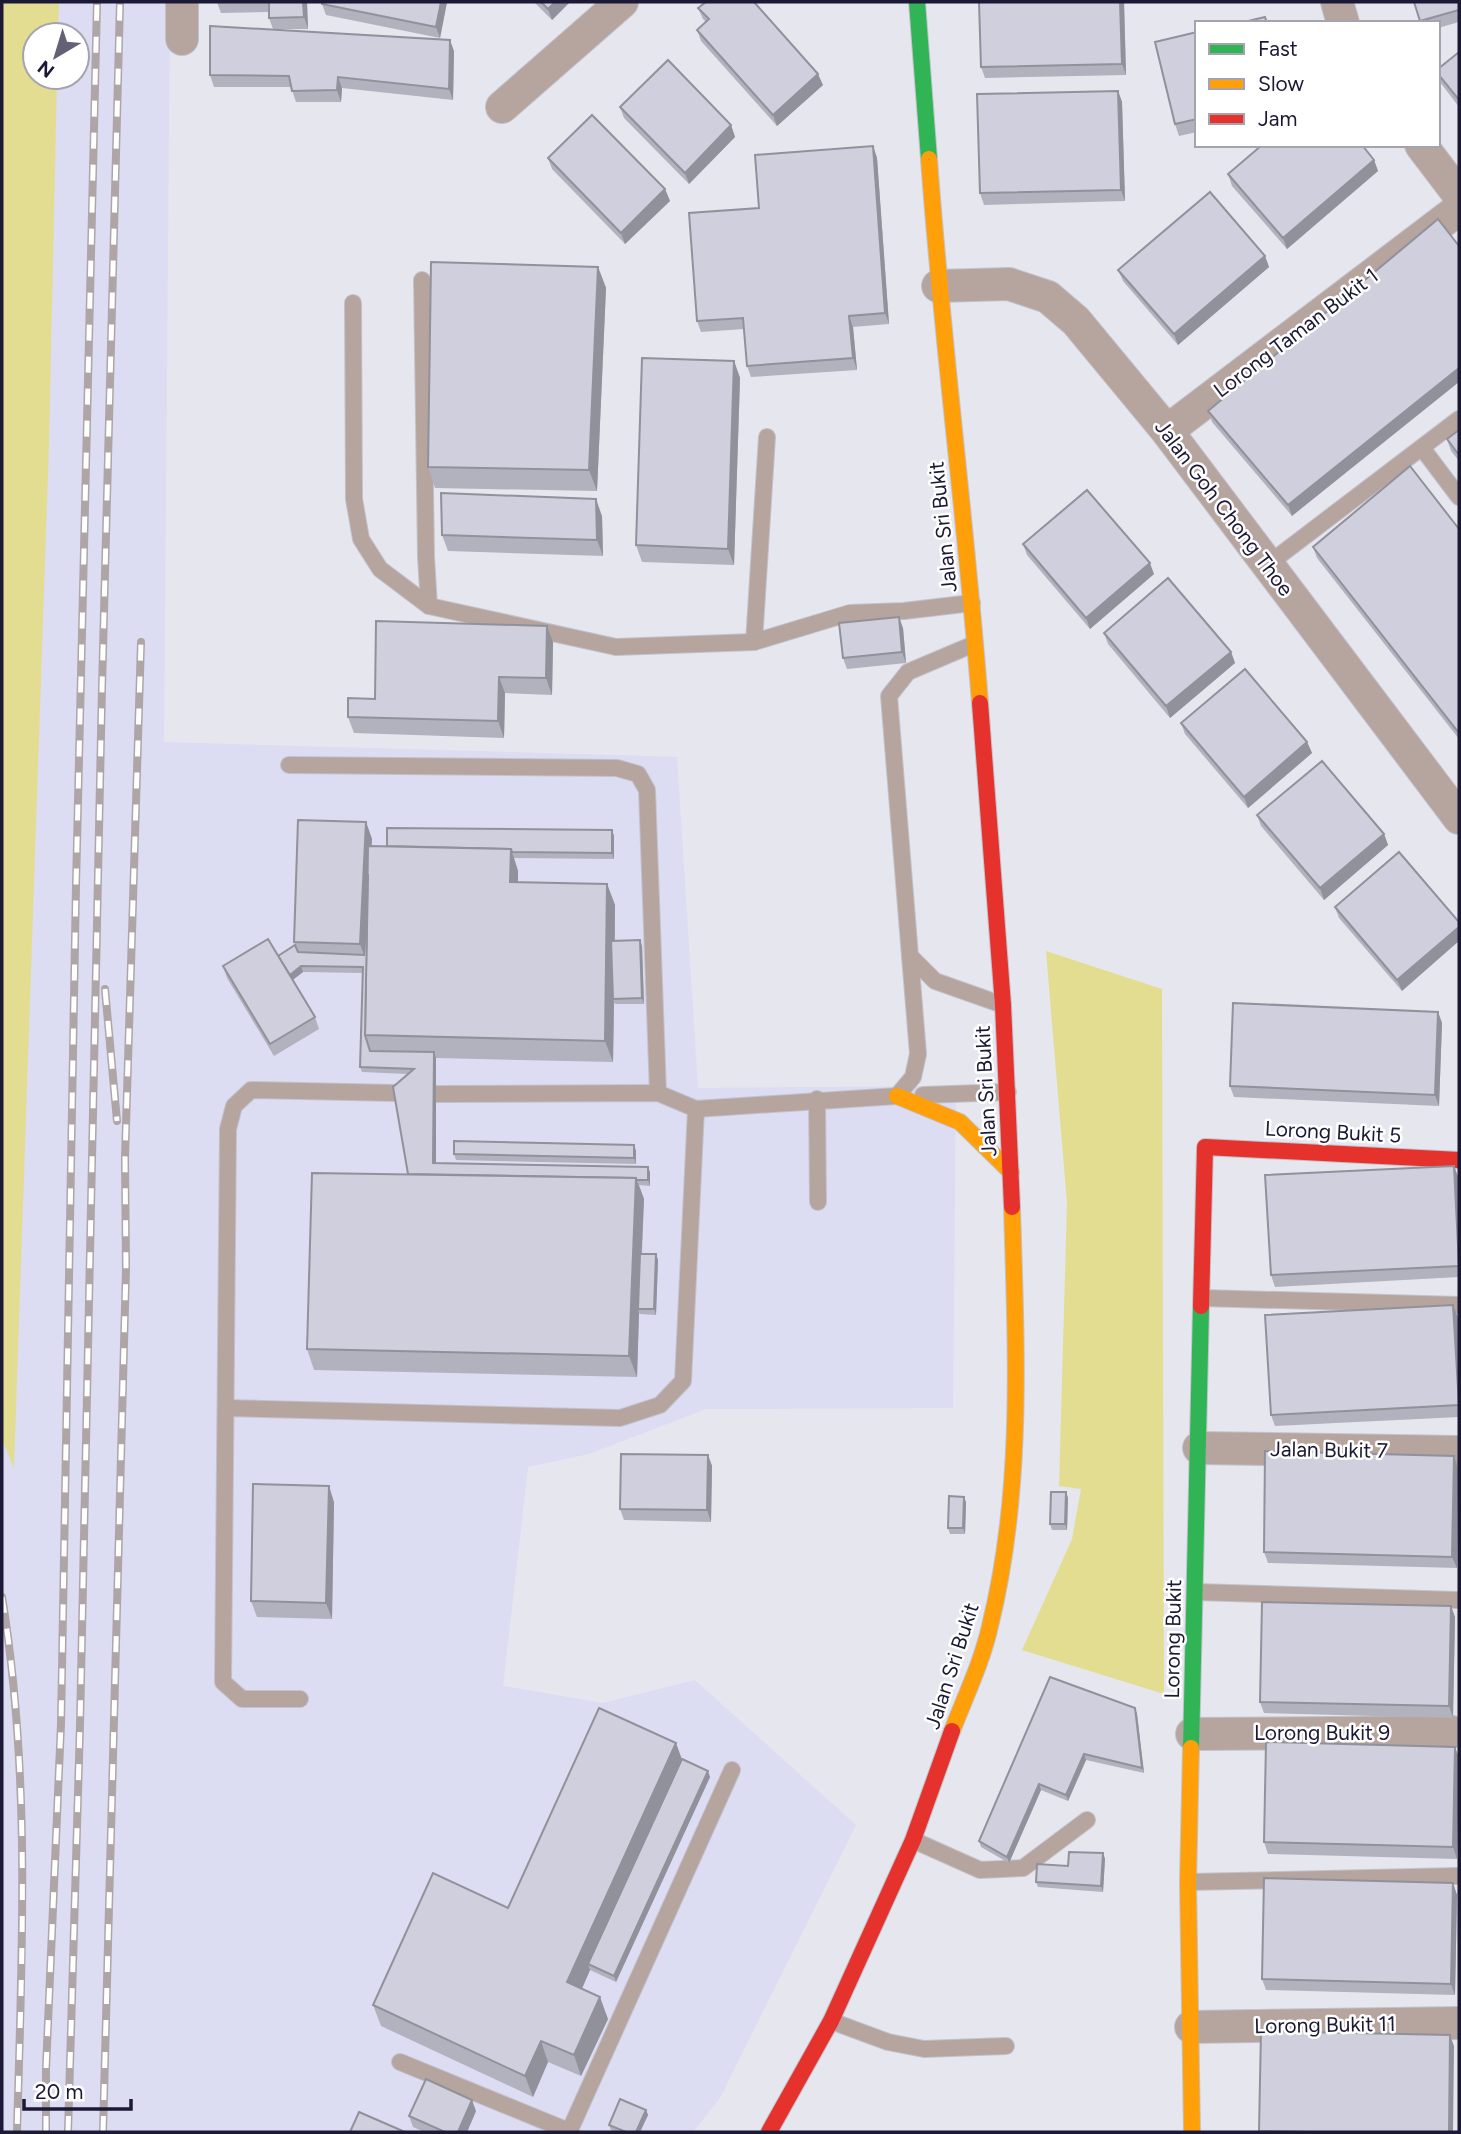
<svg xmlns="http://www.w3.org/2000/svg" width="1461" height="2134" font-family="Figtree,sans-serif">
  <style>
    .built { fill: #dcdcf3; fill-rule: evenodd }
    .green { fill: #e3dd92 }
    .lines { fill: none; stroke-linecap: round; stroke-linejoin: round }
    .lane-casing { stroke: #c2c2cc; stroke-width: 18 }
    .street-casing { stroke: #c2c2cc; stroke-width: 34 }
    .fast-casing { stroke: #c2c2cc; stroke-width: 18 }
    .slow-casing { stroke: #c2c2cc; stroke-width: 18 }
    .jam-casing { stroke: #c2c2cc; stroke-width: 18 }
    .lane { stroke: #b6a49e; stroke-width: 16 }
    .street { stroke: #b6a49e; stroke-width: 32 }
    .fast { stroke: #30b455; stroke-width: 16 }
    .slow { stroke: #ff9f0a; stroke-width: 16 }
    .jam { stroke: #e5322d; stroke-width: 16 }
    .rail-casing { stroke: #afa5a7; stroke-width: 8 }
    .rail { stroke: #fff; stroke-width: 5; stroke-dasharray: 16; stroke-linecap: butt }
    .wall { fill: #b2b2be }
    .shaded-wall { fill: #91919b }
    .building { fill: #cfcfdd; stroke: #91919b; stroke-width: 2 }
    .labels { text-anchor: middle; stroke-width: 5; stroke-linejoin: round; paint-order: stroke }
    .street-label { font-size: 21px; fill: #1b1936; stroke: #fff }
  </style>
  <rect width="100%" height="100%" fill="#e6e6ee"/>
  <path class="built" d="M 2,2 L 170,2 L 164,742 L 677,757 L 698,1088 L 956,1086 L 953,1408 L 706,1409 L 589,1454 L 528,1467 L 503,1686 L 603,1703 L 695,1680 L 856,1825 L 720,2098 L 693,2132 L 2,2132 ZM 35,35 L 77,35 L 77,77 L 35,77 Z"/>
  <g class="green">
    <polygon points="2,2 59,2 58,35 35,35 35,77 57,77 49,446 14,1468 2,1439"/>
    <polygon points="1046,951 1162,989 1164,1694 1022,1650 1072,1539 1081,1489 1059,1486 1067,1203"/>
  </g>
  <g class="lines">
    <defs>
      <g id="lane">
        <polyline points="422,280 426,557 429,606"/>
        <polyline points="353,303 354,499 361,539 380,569 429,606 616,647 754,642 850,613 904,611 972,603"/>
        <polyline points="1422,448 1459,497"/>
        <polyline points="1267,565 1459,419"/>
        <polyline points="754,642 767,437"/>
        <polyline points="974,644 908,672 889,696 910,956 935,981 1003,1005"/>
        <polyline points="289,765 617,768 638,774 647,790 658,1093"/>
        <polyline points="437,1094 658,1093 696,1109 897,1096"/>
        <polyline points="923,1095 1008,1092"/>
        <polyline points="897,1096 913,1077 918,1054 910,956"/>
        <polyline points="817,1099 818,1202"/>
        <polyline points="1202,1298 1459,1305"/>
        <polyline points="226,1408 620,1418 660,1405 683,1381 696,1109"/>
        <polyline points="1195,1592 1456,1600"/>
        <polyline points="300,1699 242,1699 223,1682 228,1129 234,1106 251,1090 395,1093"/>
        <polyline points="913,1840 980,1870 1023,1868 1087,1820"/>
        <polyline points="1188,1882 1458,1876"/>
        <polyline points="831,2021 888,2042 924,2049 1006,2046"/>
        <polyline points="400,2062 571,2132"/>
        <polyline points="569,2132 732,1770"/>
      </g>
      <g id="street">
        <polyline points="1337,2 1343,23"/>
        <polyline points="182,39 182,2"/>
        <polyline points="502,107 622,2"/>
        <polyline points="1421,145 1459,195"/>
        <polyline points="938,286 1009,284 1048,297 1076,321 1167,431 1459,818"/>
        <polyline points="1167,431 1459,209"/>
        <polyline points="1199,1448 1459,1452"/>
        <polyline points="1192,1734 1452,1732"/>
        <polyline points="1191,2027 1459,2023"/>
      </g>
      <g id="fast">
        <polyline points="917,2 929,159"/>
        <polyline points="1191,1748 1201,1306"/>
      </g>
      <g id="slow">
        <path d="M 929,159 C 942,341 966,521 980,703"/>
        <polyline points="897,1096 960,1122 1011,1172"/>
        <path d="M 952,1731 C 965,1697 982,1662 990,1626 C 1024,1489 1016,1347 1012,1207"/>
        <polyline points="1191,1748 1188,1882 1192,2132"/>
      </g>
      <g id="jam">
        <polyline points="980,703 1003,1005 1012,1207"/>
        <polyline points="1201,1306 1205,1147 1459,1160"/>
        <polyline points="769,2132 831,2021 913,1840 952,1731"/>
      </g>
    </defs>
    <use href="#lane" class="lane-casing"/>
    <use href="#street" class="street-casing"/>
    <use href="#fast" class="fast-casing"/>
    <use href="#slow" class="slow-casing"/>
    <use href="#jam" class="jam-casing"/>
    <use href="#lane" class="lane"/>
    <use href="#street" class="street"/>
    <use href="#fast" class="fast"/>
    <use href="#slow" class="slow"/>
    <use href="#jam" class="jam"/>
    <defs>
      <g id="rail">
        <polyline points="105,989 117,1121"/>
        <path d="M 2,1597 C 31,1774 22,1953 17,2132"/>
        <polyline points="46,2132 46,2069 61,1724 76,885 97,2"/>
        <polyline points="68,2132 80,1725 102,688 120,2"/>
        <polyline points="103,2132 126,1269 125,1158 141,642"/>
      </g>
    </defs>
    <use href="#rail" class="rail-casing"/>
    <use href="#rail" class="rail"/>
  </g>
  <g class="wall">
    <polygon points="217,2 307,2 308,29 273,29 269,18 269,12 221,13"/>
    <polygon points="322,2 447,2 440,38 326,15 322,4"/>
    <polygon points="534,2 570,2 552,20"/>
    <polygon points="1124,2 1126,75 985,78 981,67"/>
    <polygon points="1414,2 1459,2 1459,22 1438,28 1438,23 1420,23"/>
    <polygon points="698,8 823,85 777,126 701,41 697,30 706,22 703,19"/>
    <polygon points="1197,32 1197,132 1179,136 1175,124"/>
    <polygon points="454,51 453,100 342,88 341,102 296,102 291,87 214,87 210,75"/>
    <polygon points="1459,52 1459,107 1440,82 1438,78 1438,69"/>
    <polygon points="1118,91 1122,102 1125,201 984,205 980,193"/>
    <polygon points="620,107 731,125 735,137 689,184 624,118"/>
    <polygon points="873,146 877,158 889,324 853,327 857,370 751,377 747,366 744,329 701,332 697,321 759,208"/>
    <polygon points="548,158 665,189 670,201 625,244 552,169"/>
    <polygon points="1374,160 1378,171 1287,249 1232,186 1228,174"/>
    <polygon points="1459,246 1292,516 1212,422 1208,411"/>
    <polygon points="1265,256 1269,267 1178,345 1123,281 1118,270"/>
    <polygon points="598,267 606,288 597,491 435,488 428,467"/>
    <polygon points="734,361 740,378 734,565 642,562 636,545"/>
    <polygon points="1459,430 1459,461 1451,451 1447,439"/>
    <polygon points="602,516 603,556 448,551 442,535"/>
    <polygon points="1459,529 1459,739 1317,558 1313,547"/>
    <polygon points="1023,544 1154,574 1090,629 1027,555"/>
    <polygon points="903,628 906,663 847,669 843,658"/>
    <polygon points="1104,633 1231,652 1235,663 1170,718 1108,644"/>
    <polygon points="553,642 552,695 505,693 504,738 354,733 348,717 375,699"/>
    <polygon points="1181,723 1307,742 1312,753 1248,808 1185,734"/>
    <polygon points="1257,815 1384,834 1388,845 1324,900 1261,826"/>
    <polygon points="366,822 372,839 371,846 387,846 612,830 614,836 614,859 514,858 518,871 518,882 607,884 615,905 615,941 642,946 644,1004 615,1004 614,1002 613,1062 436,1058 436,1163 650,1172 650,1186 639,1185 644,1199 642,1254 656,1254 658,1260 656,1315 640,1314 639,1313 637,1377 314,1370 307,1349 408,1174 408,1074 362,1072 360,1067 363,973 303,972 293,980 315,1017 319,1029 274,1056 227,978 223,966 278,956 295,945 294,942"/>
    <polygon points="1399,852 1402,991 1339,918 1335,907"/>
    <polygon points="1438,1012 1442,1023 1439,1106 1234,1097 1230,1086"/>
    <polygon points="634,1145 636,1151 636,1164 456,1160 454,1154"/>
    <polygon points="1454,1166 1458,1177 1459,1200 1459,1277 1275,1287 1271,1275"/>
    <polygon points="1458,1317 1459,1347 1459,1417 1275,1426 1271,1415"/>
    <polygon points="708,1455 712,1466 711,1522 624,1520 620,1509"/>
    <polygon points="1458,1468 1457,1568 1268,1563 1264,1552"/>
    <polygon points="1066,1492 1068,1498 1067,1530 1052,1530 1050,1524"/>
    <polygon points="334,1502 332,1619 257,1617 251,1601"/>
    <polygon points="966,1502 965,1534 950,1534 948,1528"/>
    <polygon points="1451,1606 1455,1617 1453,1718 1264,1713 1260,1702"/>
    <polygon points="1050,1677 1135,1708 1137,1714 1144,1773 1086,1760 1068,1801 1041,1790 1009,1863 981,1847 979,1841"/>
    <polygon points="1455,1747 1459,1758 1457,1859 1268,1854 1264,1842"/>
    <polygon points="682,1759 710,1777 616,1982 590,1970 582,1989 608,2019 581,2076 548,2062 533,2097 381,2026 373,2005 508,1908"/>
    <polygon points="1103,1853 1105,1859 1103,1892 1038,1887 1036,1882 1068,1866"/>
    <polygon points="1453,1883 1457,1895 1455,1995 1266,1990 1262,1979"/>
    <polygon points="646,2110 648,2115 640,2132 615,2132 611,2130 609,2125"/>
    <polygon points="476,2111 467,2132 424,2132 413,2127 409,2116"/>
  </g>
  <g class="shaded-wall">
    <polygon points="303,2 307,2 308,29 304,17"/>
    <polygon points="441,2 447,2 440,38 436,27"/>
    <polygon points="555,2 570,2 552,20 548,9"/>
    <polygon points="1120,2 1124,2 1126,75 1122,64"/>
    <polygon points="450,40 454,51 453,100 449,89"/>
    <polygon points="818,74 823,85 777,126 773,115"/>
    <polygon points="338,77 342,88 341,102 337,90"/>
    <polygon points="1118,91 1122,102 1125,201 1121,190"/>
    <polygon points="731,125 735,137 689,184 685,173"/>
    <polygon points="873,146 877,158 889,324 885,313"/>
    <polygon points="1374,160 1378,171 1287,249 1283,238"/>
    <polygon points="665,189 670,201 625,244 621,233"/>
    <polygon points="1265,256 1269,267 1178,345 1174,334"/>
    <polygon points="598,267 606,288 597,491 589,470"/>
    <polygon points="849,316 853,327 857,370 853,358"/>
    <polygon points="734,361 740,378 734,565 728,549"/>
    <polygon points="1459,368 1459,382 1292,516 1288,505"/>
    <polygon points="596,499 602,516 603,556 597,540"/>
    <polygon points="1150,563 1154,574 1090,629 1086,618"/>
    <polygon points="899,617 903,628 906,663 902,652"/>
    <polygon points="547,626 553,642 552,695 546,678"/>
    <polygon points="1231,652 1235,663 1170,718 1166,706"/>
    <polygon points="499,677 505,693 504,738 498,721"/>
    <polygon points="1307,742 1312,753 1248,808 1244,797"/>
    <polygon points="366,822 372,839 366,960 360,944"/>
    <polygon points="612,830 614,836 614,859 612,853"/>
    <polygon points="1384,834 1388,845 1324,900 1320,888"/>
    <polygon points="511,849 518,871 518,903 510,882"/>
    <polygon points="607,884 615,905 614,999 613,999 614,1002 613,1062 605,1041"/>
    <polygon points="1459,927 1459,941 1402,991 1397,980"/>
    <polygon points="640,940 642,946 644,1004 642,998"/>
    <polygon points="301,966 303,972 291,981 289,975"/>
    <polygon points="1438,1012 1442,1023 1439,1106 1435,1095"/>
    <polygon points="434,1052 436,1058 436,1169 433,1163"/>
    <polygon points="634,1145 636,1151 636,1164 634,1158"/>
    <polygon points="1454,1166 1458,1177 1459,1200 1459,1266"/>
    <polygon points="648,1167 650,1172 650,1186 648,1180"/>
    <polygon points="636,1178 644,1199 639,1309 638,1309 639,1313 637,1377 629,1356"/>
    <polygon points="656,1254 658,1260 656,1315 654,1309"/>
    <polygon points="1453,1305 1458,1317 1459,1347 1459,1406"/>
    <polygon points="708,1455 712,1466 711,1522 707,1510"/>
    <polygon points="1454,1456 1458,1468 1457,1568 1452,1557"/>
    <polygon points="329,1486 334,1502 332,1619 326,1603"/>
    <polygon points="1066,1492 1068,1498 1067,1530 1065,1524"/>
    <polygon points="964,1497 966,1502 965,1534 963,1528"/>
    <polygon points="1451,1606 1455,1617 1453,1718 1449,1706"/>
    <polygon points="1135,1708 1137,1714 1144,1773 1142,1768"/>
    <polygon points="676,1743 684,1765 588,1964 590,1970 575,2004 567,1982"/>
    <polygon points="1455,1747 1459,1758 1457,1859 1453,1847"/>
    <polygon points="1084,1754 1086,1760 1068,1801 1066,1795"/>
    <polygon points="708,1771 710,1777 616,1982 614,1976"/>
    <polygon points="1039,1784 1041,1790 1009,1863 1007,1857"/>
    <polygon points="1103,1853 1105,1859 1103,1892 1101,1886"/>
    <polygon points="1453,1883 1457,1895 1455,1995 1451,1984"/>
    <polygon points="600,1997 608,2019 581,2076 574,2055"/>
    <polygon points="1450,2035 1454,2046 1453,2132 1449,2132"/>
    <polygon points="541,2041 548,2062 533,2097 525,2076"/>
    <polygon points="472,2100 476,2111 467,2132 458,2132"/>
    <polygon points="646,2110 648,2115 640,2132 636,2132"/>
  </g>
  <g class="building">
    <polygon points="269,2 303,2 304,17 269,18"/>
    <polygon points="322,2 441,2 436,27 322,4"/>
    <polygon points="541,2 555,2 548,9"/>
    <polygon points="706,2 754,2 818,74 773,115 697,30 709,19 698,8"/>
    <polygon points="979,2 1120,2 1122,64 981,67"/>
    <polygon points="1414,2 1459,2 1459,10 1420,21"/>
    <polygon points="1265,17 1267,23 1240,23"/>
    <polygon points="210,26 450,40 449,89 338,77 337,90 292,91 289,76 210,75"/>
    <polygon points="1197,32 1197,119 1175,124 1155,42"/>
    <polygon points="1459,52 1459,100 1438,74 1438,69"/>
    <polygon points="668,60 731,125 685,173 620,107"/>
    <polygon points="1118,91 1121,190 980,193 977,94"/>
    <polygon points="592,115 665,189 621,233 548,158"/>
    <polygon points="1262,145 1362,145 1374,160 1283,238 1228,174"/>
    <polygon points="873,146 885,313 849,316 853,358 747,366 743,318 697,321 689,213 759,208 755,155"/>
    <polygon points="1210,192 1265,256 1174,334 1118,270"/>
    <polygon points="1438,219 1459,246 1459,368 1288,505 1208,411"/>
    <polygon points="431,262 598,267 589,470 428,467"/>
    <polygon points="642,358 734,361 728,549 636,545"/>
    <polygon points="1459,430 1459,455 1447,439"/>
    <polygon points="1410,466 1459,529 1459,733 1313,547"/>
    <polygon points="1087,490 1150,563 1086,618 1023,544"/>
    <polygon points="441,493 596,499 597,540 442,535"/>
    <polygon points="1168,578 1231,652 1166,706 1104,633"/>
    <polygon points="899,617 902,652 843,658 839,623"/>
    <polygon points="376,621 547,626 546,678 499,677 498,721 348,717 348,698 375,699"/>
    <polygon points="1245,669 1307,742 1244,797 1181,723"/>
    <polygon points="1322,761 1384,834 1320,888 1257,815"/>
    <polygon points="298,820 366,822 360,944 294,942"/>
    <polygon points="387,828 612,830 612,853 512,852 511,849 387,846"/>
    <polygon points="368,846 511,849 510,882 607,884 605,1041 365,1035"/>
    <polygon points="1399,852 1459,922 1459,927 1397,980 1335,907"/>
    <polygon points="368,874 365,1035 370,1051 434,1052 433,1163 648,1167 648,1180 636,1180 636,1178 408,1174 393,1087 414,1069 360,1067 363,967 301,966 290,975 278,956 295,945 298,952 364,955"/>
    <polygon points="268,939 315,1017 270,1044 223,966"/>
    <polygon points="640,940 642,998 613,999 611,941"/>
    <polygon points="1233,1003 1438,1012 1435,1095 1230,1086"/>
    <polygon points="454,1141 634,1145 634,1158 454,1154"/>
    <polygon points="1454,1166 1459,1266 1271,1275 1265,1175"/>
    <polygon points="312,1173 636,1178 629,1356 307,1349"/>
    <polygon points="640,1254 656,1254 654,1309 638,1309"/>
    <polygon points="1453,1305 1459,1405 1271,1415 1265,1315"/>
    <polygon points="1265,1451 1454,1456 1452,1557 1264,1552"/>
    <polygon points="621,1454 708,1455 707,1510 620,1509"/>
    <polygon points="253,1484 329,1486 326,1603 251,1601"/>
    <polygon points="1051,1492 1066,1492 1065,1524 1050,1524"/>
    <polygon points="949,1496 964,1497 963,1528 948,1528"/>
    <polygon points="1262,1602 1451,1606 1449,1706 1260,1702"/>
    <polygon points="1050,1677 1135,1708 1142,1768 1084,1754 1066,1795 1039,1784 1007,1857 979,1841"/>
    <polygon points="599,1708 676,1743 567,1982 600,1997 574,2055 541,2041 525,2076 373,2005 433,1873 508,1908"/>
    <polygon points="1266,1742 1455,1747 1453,1847 1264,1842"/>
    <polygon points="682,1759 708,1771 614,1976 588,1964"/>
    <polygon points="1069,1852 1103,1853 1101,1886 1036,1882 1037,1864 1068,1866"/>
    <polygon points="1264,1878 1453,1883 1451,1984 1262,1979"/>
    <polygon points="1261,2031 1450,2035 1449,2132 1312,2132 1259,2131"/>
    <polygon points="426,2079 472,2100 458,2132 445,2132 409,2116"/>
    <polygon points="620,2099 646,2110 636,2132 626,2132 609,2125"/>
    <polygon points="359,2112 405,2132 350,2132"/>
  </g>
  <g class="labels">
    <g class="street-label">
      <text transform="translate(1296 333) rotate(-37)" y="7">Lorong Taman Bukit 1</text>
      <text transform="translate(1224 508) rotate(53)" y="7">Jalan Goh Chong Thoe</text>
      <text transform="translate(943 527) rotate(-96)" y="7">Jalan Sri Bukit</text>
      <text transform="translate(986 1091) rotate(-93)" y="7">Jalan Sri Bukit</text>
      <text transform="translate(1333 1132) rotate(3)" y="7">Lorong Bukit 5</text>
      <text transform="translate(1329 1450) rotate(1)" y="7">Jalan Bukit 7</text>
      <text transform="translate(1173 1639) rotate(-89)" y="7">Lorong Bukit</text>
      <text transform="translate(952 1666) rotate(-72)" y="7">Jalan Sri Bukit</text>
      <text x="1322" y="1740">Lorong Bukit 9</text>
      <text transform="translate(1325 2025) rotate(-1)" y="7">Lorong Bukit 11</text>
    </g>
  </g>
  <rect width="1461" height="2134" fill="none" stroke="#1b1936" stroke-width="7"/>
  <rect x="1195" y="21" width="245" height="126" fill="#ffffff" stroke="#a4a3af" stroke-width="2"/>
  <rect x="1209" y="44" width="35" height="10" fill="#30b455" stroke="#a4a3af" stroke-width="2"/>
  <text x="1258" y="56" font-size="21" fill="#1b1936">Fast</text>
  <rect x="1209" y="79" width="35" height="10" fill="#ff9f0a" stroke="#a4a3af" stroke-width="2"/>
  <text x="1258" y="91" font-size="21" fill="#1b1936">Slow</text>
  <rect x="1209" y="114" width="35" height="10" fill="#e5322d" stroke="#a4a3af" stroke-width="2"/>
  <text x="1258" y="126" font-size="21" fill="#1b1936">Jam</text>
  <g transform="translate(56 56) rotate(218)"><circle r="33" fill="#ffffff" stroke="#a4a3af" stroke-width="2"/>
  <path d="M0-5L12 26L0 18L-12 26Z" fill="#626176"/>
  <text y="-10" font-size="19" font-weight="bold" text-anchor="middle" fill="#1b1936">N</text>
  </g>
  <path d="M24 2099v10h107v-10" fill="none" stroke="#1b1936" stroke-width="3.5"/>
  <text x="35" y="2099" font-size="21" fill="#1b1936" stroke="#ffffff" stroke-width="5" paint-order="stroke">20 m</text>
</svg>
